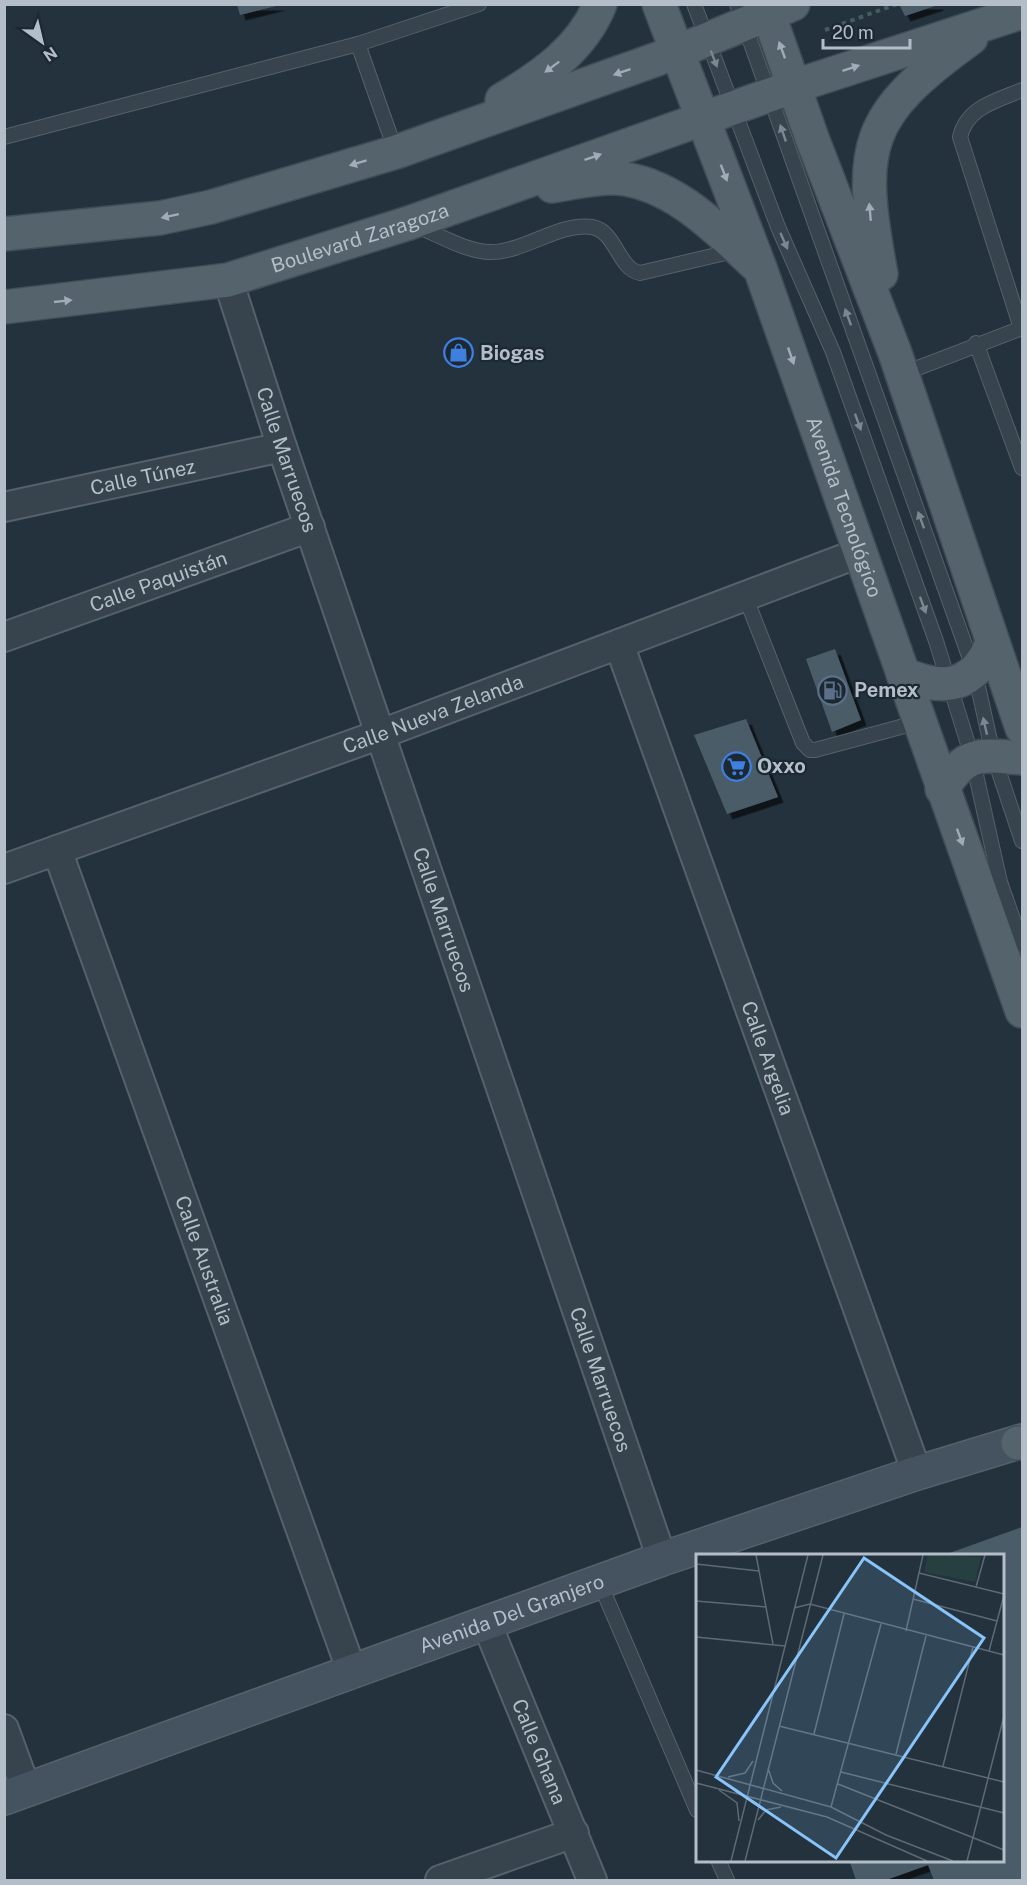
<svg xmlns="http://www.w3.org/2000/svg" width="1027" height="1885" font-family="'Public Sans',sans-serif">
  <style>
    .building { fill: #4c5c69; filter: url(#shadow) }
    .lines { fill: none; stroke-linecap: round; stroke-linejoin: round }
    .service-casing { stroke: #55616b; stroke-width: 16 }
    .minor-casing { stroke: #55616b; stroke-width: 32 }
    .secondary-casing { stroke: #55616b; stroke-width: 36 }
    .primary-casing { stroke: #404d56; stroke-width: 36 }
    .path { stroke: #455c5c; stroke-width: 4; stroke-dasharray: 4.5 4.5; stroke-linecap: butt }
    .service { stroke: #37444d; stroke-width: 14 }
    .minor { stroke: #37444d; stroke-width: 28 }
    .secondary { stroke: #455360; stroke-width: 33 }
    .primary { stroke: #55636d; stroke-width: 33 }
    .oneway { fill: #a0acb7 }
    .oneway2 { fill: #7b8791 }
    .labels { text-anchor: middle; stroke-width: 4.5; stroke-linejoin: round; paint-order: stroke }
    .street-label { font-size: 20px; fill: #b3bec9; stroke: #1c2932 }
    .poi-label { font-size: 20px; font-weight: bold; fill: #b3bec9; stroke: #1c2932; text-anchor: start }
    .inset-road { fill: none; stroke: #5d6a75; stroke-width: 1.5 }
    .view { fill: #88c4f9; fill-opacity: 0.15; stroke: #88c4f9; stroke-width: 3 }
    .inset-edge { fill: none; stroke: #b3bec9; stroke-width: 3 }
  </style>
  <defs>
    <filter id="shadow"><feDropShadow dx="5.5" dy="5.5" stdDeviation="0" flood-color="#0009"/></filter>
  </defs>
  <rect width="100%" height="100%" fill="#23323d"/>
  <g class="building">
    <polygon points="899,4 938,4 938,5 905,16"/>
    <polygon points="237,5 280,5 240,15"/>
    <polygon points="835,649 861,720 832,732 806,659"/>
    <polygon points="746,719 778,797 727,814 694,735"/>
    <polygon points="1022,1527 1022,1880 934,1880 928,1865 886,1880 856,1880 849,1860 1002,1860 1002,1555 944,1555"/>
  </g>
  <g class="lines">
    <defs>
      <g id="service">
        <polyline points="694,4 778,227 833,352 936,641 972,757 1000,882 1022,945"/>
        <polyline points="737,4 975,673 993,754 1022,841"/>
        <polyline points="358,44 396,152"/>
        <polyline points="4,137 358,44 479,4"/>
        <path d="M 417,226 C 439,235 467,252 491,252 C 524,252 560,222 592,227 C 616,231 618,269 640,273 L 738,250"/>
        <path d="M 1021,328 L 960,137 C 967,107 996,101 1022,90"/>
        <polyline points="976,343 1022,468"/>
        <polyline points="902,374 1022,328"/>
        <polyline points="745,596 803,743 810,750 815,750 919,722"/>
        <polyline points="599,1581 697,1810"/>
        <polyline points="718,1860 727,1880"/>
      </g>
      <g id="minor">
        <path id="s1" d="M 228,280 L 282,447 L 662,1559"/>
        <path id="s2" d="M 4,507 L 282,447"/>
        <path id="s3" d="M 4,637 L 310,527"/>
        <path id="s4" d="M 619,644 L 917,1473"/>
        <path id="s5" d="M 57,850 L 352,1672"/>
        <path id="s6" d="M 4,869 L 381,734 L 859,553"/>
        <path id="s7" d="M 486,1622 L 592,1880"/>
        <polyline points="4,1729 26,1789"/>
        <polyline points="440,1880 574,1833"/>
      </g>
      <g id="secondary">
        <path id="s8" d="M 4,1798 L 662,1559 L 917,1473 L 1022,1441"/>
      </g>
      <g id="primary">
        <path id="s9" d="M 659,4 L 760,268 L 1022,1011"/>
        <polyline points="765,4 812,138 895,353 1022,728"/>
        <path d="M 502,100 C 542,76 582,49 600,4"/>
        <path d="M 552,186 C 572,183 596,177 616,178 C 672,182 717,229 756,265"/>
        <polyline points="4,234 160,218 211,207 396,152 677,52 793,4"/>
        <path d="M 881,274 C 857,146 863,116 971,38"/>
        <path id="s10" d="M 4,307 L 228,280 L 409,223 L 795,86 L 1022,12"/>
        <path d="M 903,674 C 945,692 974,687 992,643"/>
        <path d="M 942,789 C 967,750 980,755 1022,758"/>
        <polyline points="1018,1443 1022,1443"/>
      </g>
    </defs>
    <use href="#service" class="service-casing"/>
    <use href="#minor" class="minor-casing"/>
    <use href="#secondary" class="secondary-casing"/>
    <use href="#primary" class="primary-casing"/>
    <polyline class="path" points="825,30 897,4"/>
    <use href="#service" class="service"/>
    <use href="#minor" class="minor"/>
    <use href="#secondary" class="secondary"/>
    <use href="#primary" class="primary"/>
  </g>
  <defs><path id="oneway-solid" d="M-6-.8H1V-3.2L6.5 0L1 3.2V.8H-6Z" transform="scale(1.5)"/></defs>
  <g class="oneway">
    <use href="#oneway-solid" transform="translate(782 50) rotate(-110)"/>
    <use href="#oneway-solid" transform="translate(552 67) rotate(143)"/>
    <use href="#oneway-solid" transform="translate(851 68) rotate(-18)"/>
    <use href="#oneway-solid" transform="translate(622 72) rotate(161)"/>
    <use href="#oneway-solid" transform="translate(593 157) rotate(-19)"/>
    <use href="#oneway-solid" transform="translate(358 163) rotate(163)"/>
    <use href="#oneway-solid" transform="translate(724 173) rotate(69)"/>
    <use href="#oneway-solid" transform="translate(870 212) rotate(-95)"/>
    <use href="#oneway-solid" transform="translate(170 216) rotate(168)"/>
    <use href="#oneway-solid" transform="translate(63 301) rotate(-6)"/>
    <use href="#oneway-solid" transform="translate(791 356) rotate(71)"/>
    <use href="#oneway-solid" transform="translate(960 837) rotate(70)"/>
  </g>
  <g class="oneway2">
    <use href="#oneway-solid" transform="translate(714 59) rotate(69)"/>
    <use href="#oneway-solid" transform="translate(783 133) rotate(-109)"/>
    <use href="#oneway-solid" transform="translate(784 241) rotate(66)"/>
    <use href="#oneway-solid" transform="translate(848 317) rotate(-110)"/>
    <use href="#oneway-solid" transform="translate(858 422) rotate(70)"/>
    <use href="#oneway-solid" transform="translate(921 520) rotate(-110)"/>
    <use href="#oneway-solid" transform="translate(923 605) rotate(70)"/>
    <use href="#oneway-solid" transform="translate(985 726) rotate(-103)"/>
  </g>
  <defs>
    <symbol id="shop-ring" viewBox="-11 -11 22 22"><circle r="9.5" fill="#1c2932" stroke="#3f7fe0" stroke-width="1.5"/><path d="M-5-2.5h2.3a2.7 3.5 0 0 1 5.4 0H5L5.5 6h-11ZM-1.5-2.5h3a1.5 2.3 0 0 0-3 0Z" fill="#3f7fe0"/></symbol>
    <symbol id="fuel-ring" viewBox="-11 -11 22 22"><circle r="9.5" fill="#1c2932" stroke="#5c6f8a" stroke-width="1.5"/><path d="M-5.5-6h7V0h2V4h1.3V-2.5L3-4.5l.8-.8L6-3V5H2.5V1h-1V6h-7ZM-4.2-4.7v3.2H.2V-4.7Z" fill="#5c6f8a"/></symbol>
    <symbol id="supermarket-ring" viewBox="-11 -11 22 22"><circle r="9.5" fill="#1c2932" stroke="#3f7fe0" stroke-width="1.5"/><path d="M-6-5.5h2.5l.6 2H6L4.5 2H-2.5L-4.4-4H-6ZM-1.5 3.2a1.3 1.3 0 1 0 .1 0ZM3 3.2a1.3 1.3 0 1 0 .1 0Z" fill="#3f7fe0"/></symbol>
  </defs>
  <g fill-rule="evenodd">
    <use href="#shop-ring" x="442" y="336" width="33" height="33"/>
    <use href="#fuel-ring" x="816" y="674" width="33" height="33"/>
    <use href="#supermarket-ring" x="720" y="750" width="33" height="33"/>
  </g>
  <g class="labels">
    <g class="street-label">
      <text dy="7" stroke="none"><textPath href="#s10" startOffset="364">Boulevard Zaragoza</textPath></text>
      <text dy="7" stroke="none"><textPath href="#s1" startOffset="189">Calle Marruecos</textPath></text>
      <text dy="7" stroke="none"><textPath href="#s2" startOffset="142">Calle Túnez</textPath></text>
      <text dy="7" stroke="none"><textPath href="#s9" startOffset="536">Avenida Tecnológico</textPath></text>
      <text dy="7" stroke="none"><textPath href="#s3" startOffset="164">Calle Paquistán</textPath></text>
      <text dy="7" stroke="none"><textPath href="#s6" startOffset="456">Calle Nueva Zelanda</textPath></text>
      <text dy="7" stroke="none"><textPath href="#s1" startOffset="675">Calle Marruecos</textPath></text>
      <text dy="7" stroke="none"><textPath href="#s4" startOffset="440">Calle Argelia</textPath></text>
      <text dy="7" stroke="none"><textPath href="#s5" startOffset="436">Calle Australia</textPath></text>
      <text dy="7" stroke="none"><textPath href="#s1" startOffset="1161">Calle Marruecos</textPath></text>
      <text dy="7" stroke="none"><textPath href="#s8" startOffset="540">Avenida Del Granjero</textPath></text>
      <text dy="7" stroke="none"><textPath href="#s7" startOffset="140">Calle Ghana</textPath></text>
    </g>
    <g class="poi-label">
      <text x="480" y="360">Biogas</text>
      <text x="854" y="697">Pemex</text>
      <text x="757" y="773">Oxxo</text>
    </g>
  </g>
  <g transform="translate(696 1554)">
    <rect width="308" height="308" fill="#23323d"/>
    <path d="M 232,1 L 285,3 L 279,28 L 228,18 Z" fill="#26403f"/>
    <path class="inset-road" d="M 60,1 L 77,90M 0,10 L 63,17M 223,19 L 308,40M 280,33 L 289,1M 217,45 L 301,67M 0,47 L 70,53M 98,54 L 114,50 L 308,101M 210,77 L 227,1M 0,83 L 89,92M 293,97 L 308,41M 83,172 L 308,228M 118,180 L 148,60M 200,200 L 230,82M 247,212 L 277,93M 72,214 L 77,229 L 86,237M 0,216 L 135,253 L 190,281 L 257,307M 145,218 L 308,259M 32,223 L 49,219 L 57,207M 0,229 L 131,263 L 231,307M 142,230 L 308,296M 23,236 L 41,249 L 43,267M 135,253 L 185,70M 62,266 L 70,256 L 85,253M 35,307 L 112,1M 49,307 L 127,1M 271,307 L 308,162"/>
    <path class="view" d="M 168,4 L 288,84 L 140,304 L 20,223 Z"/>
    <rect width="308" height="308" class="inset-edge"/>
  </g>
  <rect width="1027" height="1885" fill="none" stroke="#b3bec9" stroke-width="12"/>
  <g transform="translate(42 42) rotate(146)" stroke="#1c2932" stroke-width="4.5" paint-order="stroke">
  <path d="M0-4.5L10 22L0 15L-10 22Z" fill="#b3bec9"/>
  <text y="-9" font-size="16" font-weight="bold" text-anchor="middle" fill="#b3bec9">N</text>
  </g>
  <path d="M823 39v9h87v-9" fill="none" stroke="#b3bec9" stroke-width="3"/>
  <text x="832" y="39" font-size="18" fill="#b3bec9" stroke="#1c2932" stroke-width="4.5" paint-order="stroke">20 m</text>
</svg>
